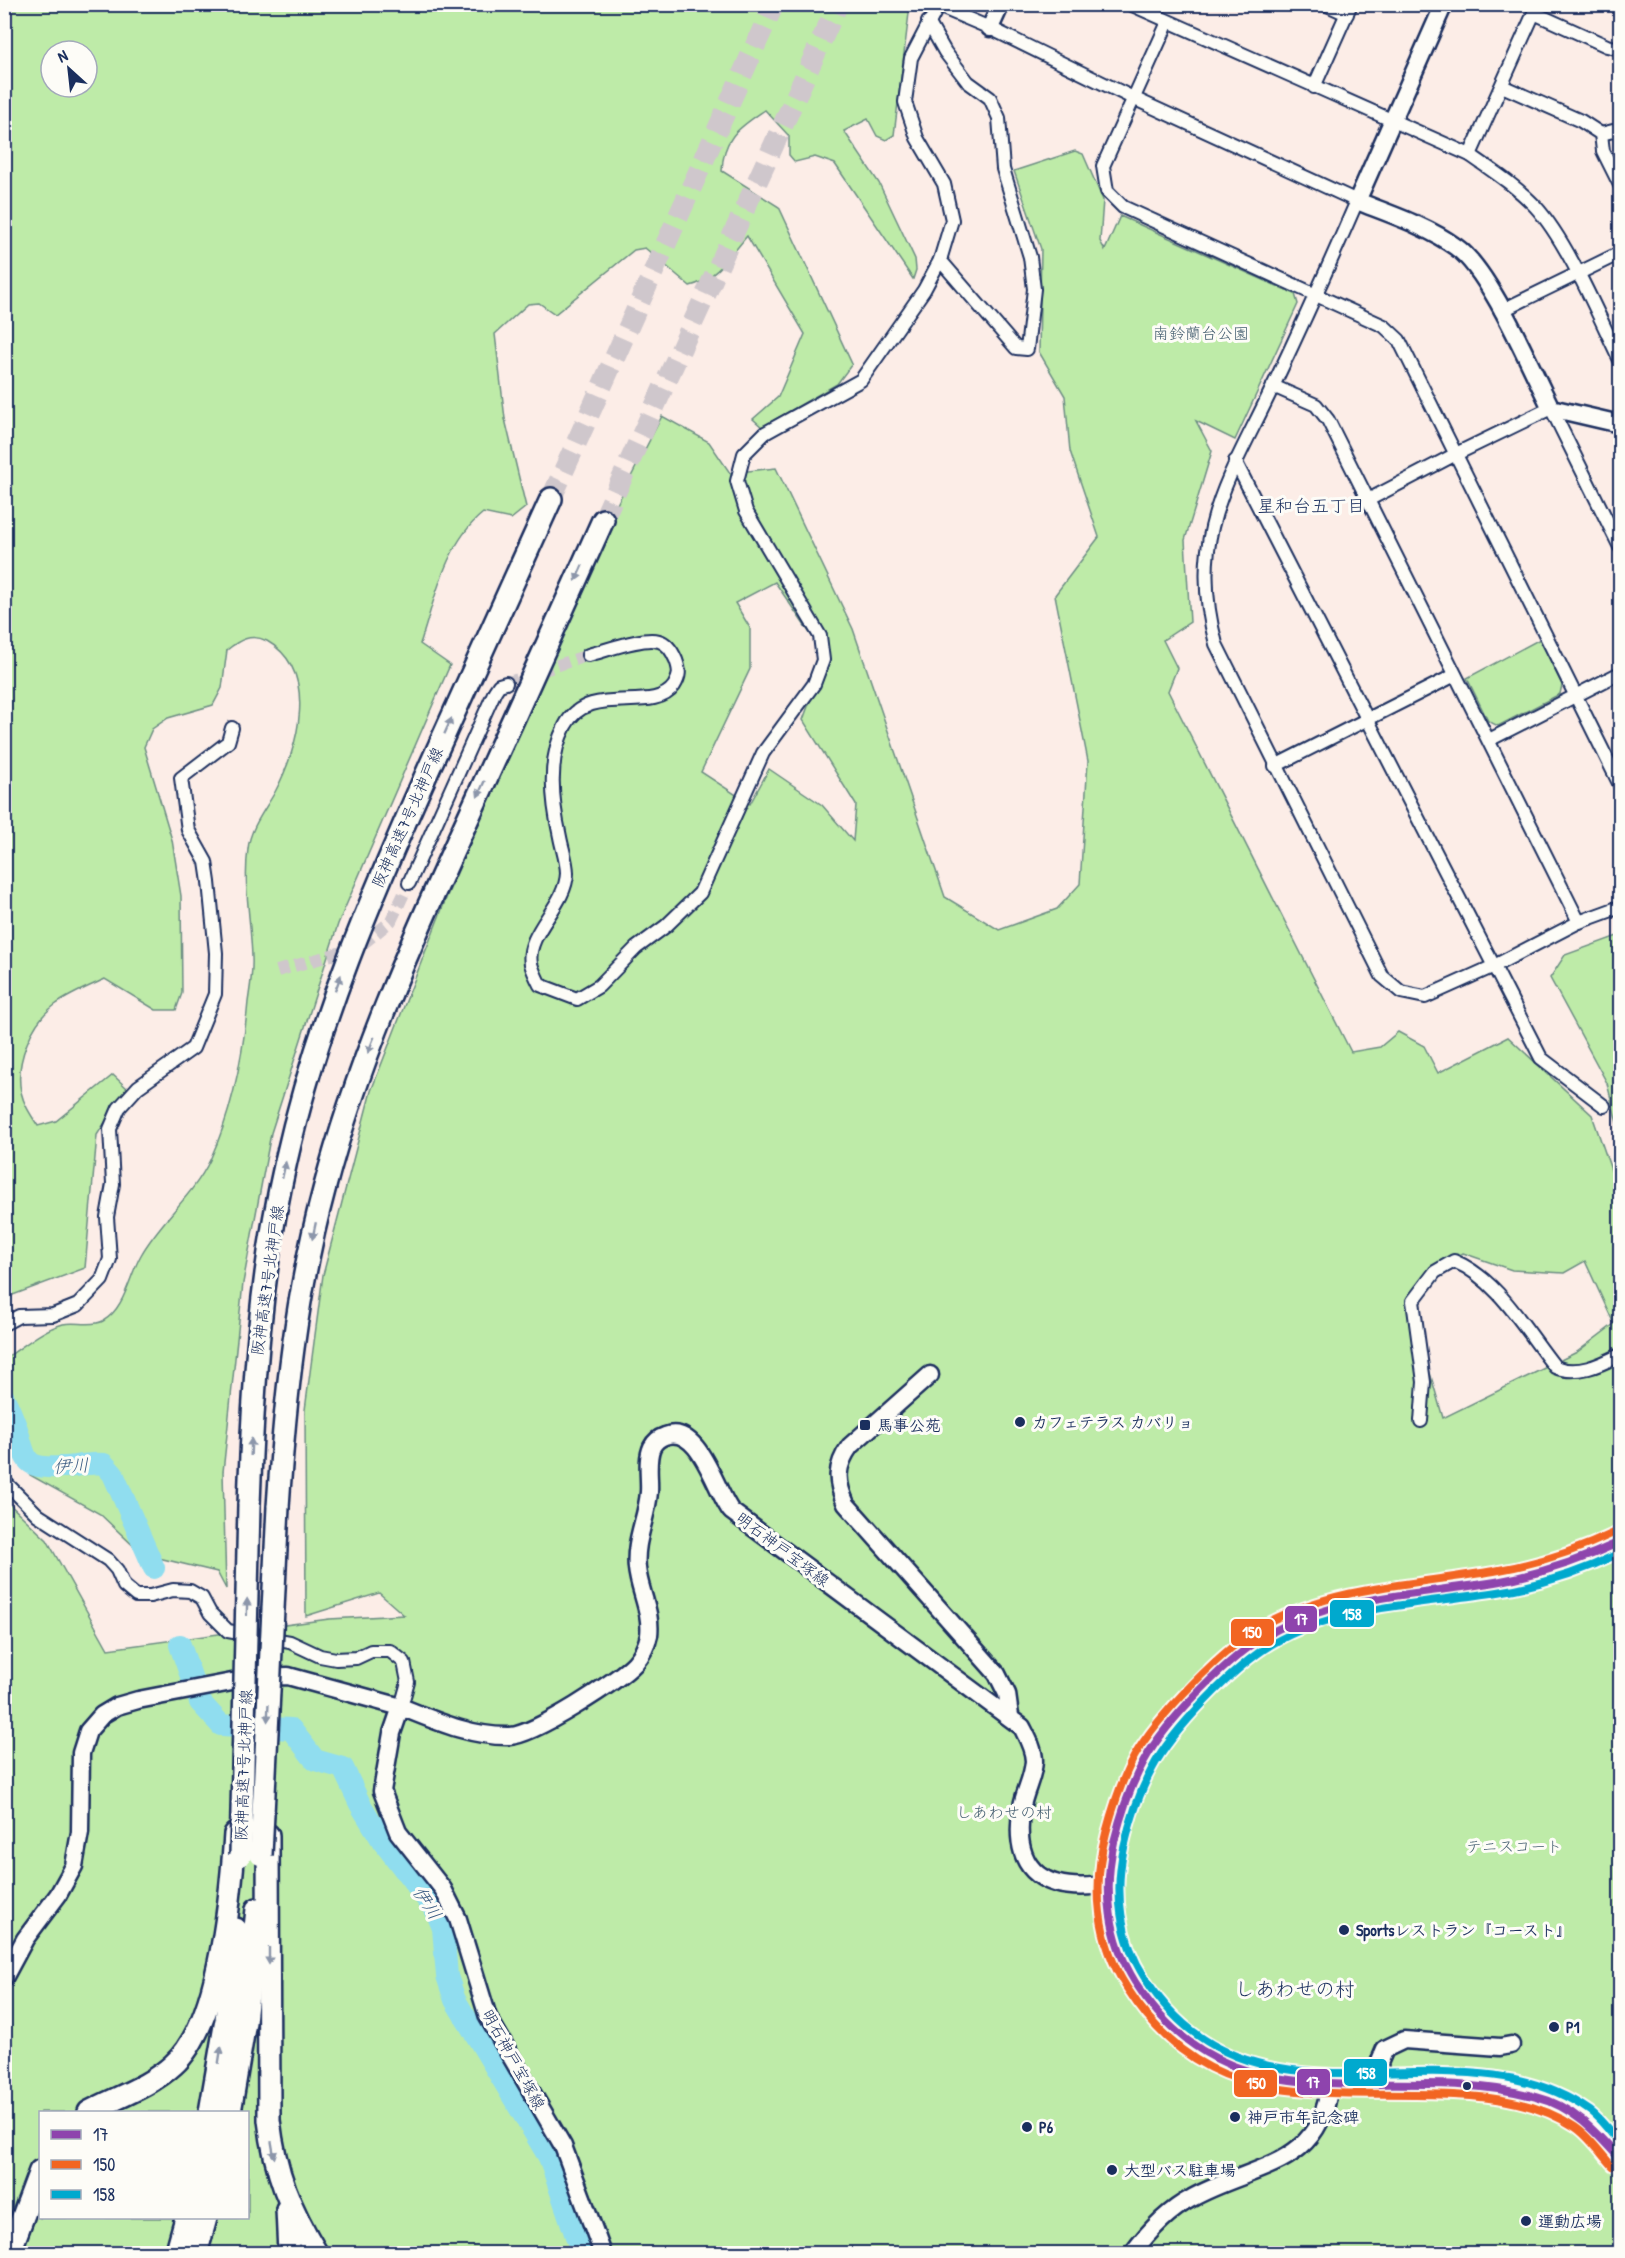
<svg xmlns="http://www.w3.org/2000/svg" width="1625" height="2258" font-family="'Patrick Hand','Klee One',sans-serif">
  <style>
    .green { fill: #beeba8; stroke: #6c8d83; stroke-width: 1.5; fill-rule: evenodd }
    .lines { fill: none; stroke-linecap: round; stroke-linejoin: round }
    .river { stroke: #90ddef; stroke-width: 22 }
    .street-tunnel { stroke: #cfc7cc; stroke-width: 12; stroke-dasharray: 12 6; stroke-linecap: butt }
    .highway-tunnel { stroke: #cfc7cc; stroke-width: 21; stroke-dasharray: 21 10; stroke-linecap: butt }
    .street-casing { stroke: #1b2f5e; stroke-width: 16 }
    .secondary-casing { stroke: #1b2f5e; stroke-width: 21 }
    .highway-casing { stroke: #1b2f5e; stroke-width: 26 }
    .street { stroke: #fdfcf7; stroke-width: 12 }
    .secondary { stroke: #fdfcf7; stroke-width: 16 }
    .highway { stroke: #fdfcf7; stroke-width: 21 }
    .highway-bridge-casing { stroke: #1b2f5e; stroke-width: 26; stroke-linecap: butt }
    .highway-bridge { stroke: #fdfcf7; stroke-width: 21 }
    .bus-1-casing { stroke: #fdfcf7; stroke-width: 12 }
    .bus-2-casing { stroke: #fdfcf7; stroke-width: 12 }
    .bus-3-casing { stroke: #fdfcf7; stroke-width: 12 }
    .bus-1 { stroke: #8e44ad; stroke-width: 8 }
    .bus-2 { stroke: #f26522; stroke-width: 8 }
    .bus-3 { stroke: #00a9ce; stroke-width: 8 }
    .oneway { fill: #8c96aa }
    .poi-dot { fill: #1b2f5e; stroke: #fdfcf7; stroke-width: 2 }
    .labels { text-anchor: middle; stroke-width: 6; stroke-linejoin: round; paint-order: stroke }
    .park-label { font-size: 16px; fill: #445e70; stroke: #fdfcf7 }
    .street-label { font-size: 16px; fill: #1b2f5e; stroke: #fdfcf7 }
    .poi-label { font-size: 16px; font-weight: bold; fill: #1b2f5e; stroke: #fdfcf7; text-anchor: start }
    .neighbourhood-label { font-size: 18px; fill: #1b2f5e; stroke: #fdfcf7 }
    .water-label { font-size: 18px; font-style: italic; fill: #385a82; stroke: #fdfcf7 }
    .quarter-label { font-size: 20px; fill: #1b2f5e; stroke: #fdfcf7 }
    .line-badge { stroke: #fdfcf7; stroke-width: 2 }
    .badge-label { font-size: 16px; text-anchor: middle; font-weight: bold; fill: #fff }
  </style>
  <rect width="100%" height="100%" fill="#fcede7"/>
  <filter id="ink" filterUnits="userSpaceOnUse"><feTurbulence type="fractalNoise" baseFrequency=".0167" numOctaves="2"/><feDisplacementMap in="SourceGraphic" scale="12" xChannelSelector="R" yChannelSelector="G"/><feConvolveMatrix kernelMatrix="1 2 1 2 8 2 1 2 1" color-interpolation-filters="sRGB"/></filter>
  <g filter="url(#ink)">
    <g class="green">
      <path d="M 5,5 L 910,5 L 894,135 L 886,140 L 877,136 L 868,119 L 844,131 L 879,183 L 915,259 L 916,270 L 913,279 L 835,164 L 815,157 L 795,162 L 789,155 L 789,136 L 765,110 C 739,128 723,137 722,171 L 779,207 L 852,364 L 837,384 L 762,427 L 753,419 L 778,397 L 805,334 L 747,236 C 731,255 715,280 690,286 L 645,248 L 634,250 L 555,314 L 539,303 L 528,304 L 495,334 L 505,419 L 526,507 L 511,519 L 483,513 C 445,544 435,599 420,644 L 450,665 L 338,924 L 271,1133 L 243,1283 L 223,1472 L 226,1589 L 217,1572 L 142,1554 L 100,1514 L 30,1475 L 5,1426 L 4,1359 C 23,1347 41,1330 63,1324 C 74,1321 93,1327 103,1321 C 125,1309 129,1276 141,1255 C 160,1221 193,1196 210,1160 C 233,1110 243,1057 248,1002 C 250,988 253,972 252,957 C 251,921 243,885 248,849 C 250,828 265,810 275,792 C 298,749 320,671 267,641 C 251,633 239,640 227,650 L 222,688 L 213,705 L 168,718 L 152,729 L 144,747 L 172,840 L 181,896 L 182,993 L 176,1010 L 156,1010 L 105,979 C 88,987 70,994 55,1005 C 31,1022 15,1063 21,1092 C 24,1105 31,1115 38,1126 L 56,1121 L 113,1075 L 127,1088 L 97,1135 L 85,1268 L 5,1298 ZM 51,51 L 87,51 L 87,87 L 51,87 Z"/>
      <path d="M 1075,151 L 1083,154 L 1103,200 L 1100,241 L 1105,250 L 1120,216 L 1295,294 L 1298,304 L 1235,440 L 1196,421 L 1212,451 L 1185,540 L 1190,622 L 1163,640 L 1177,668 L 1168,691 L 1351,1052 L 1380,1047 L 1398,1032 L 1424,1046 L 1438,1073 L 1508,1037 L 1592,1115 L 1620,1196 L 1620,2253 L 5,2253 L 4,1499 L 47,1540 L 108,1649 L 329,1619 L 404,1615 L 379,1593 L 306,1616 L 305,1410 L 323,1275 L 371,1091 L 447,896 L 611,516 L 662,416 L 709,442 L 730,473 L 776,468 L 853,629 L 945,897 L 999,930 L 1057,909 L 1080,884 L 1088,761 L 1055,595 L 1099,537 L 1070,451 L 1065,396 L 1039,352 L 1041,249 L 1014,171 ZM 775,582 L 826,657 L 803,720 L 856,805 L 853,841 L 822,805 L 769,769 L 750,804 L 701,772 L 750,669 L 750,628 L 735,603 ZM 1463,1253 L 1512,1270 L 1564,1273 L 1585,1261 L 1614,1324 L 1577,1352 L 1443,1418 L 1424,1352 L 1420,1299 L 1429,1273 ZM 40,2112 L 248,2112 L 248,2218 L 40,2218 Z"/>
      <polygon points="1540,639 1562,685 1560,694 1498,726 1488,721 1467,678"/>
      <polygon points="1620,935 1620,1135 1607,1083 1550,978 1565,955"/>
    </g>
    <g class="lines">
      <g class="river">
        <path d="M 4,1398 C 9,1408 13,1418 17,1429 C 27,1460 22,1469 62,1467 C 76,1467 89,1462 104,1464 L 113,1474 L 154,1568"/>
        <polyline points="180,1645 200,1702 221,1725 291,1729 315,1760 343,1768 360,1804 382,1840 436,1911 443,1928 447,1976 455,2000 549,2157 582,2254"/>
      </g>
      <g class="street-tunnel">
        <polyline points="506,683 588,655"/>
        <polyline points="277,971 359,947 391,921 409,883"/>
      </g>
      <g class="highway-tunnel">
        <polyline points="551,499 774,4"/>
        <polyline points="603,520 838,4"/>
      </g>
      <defs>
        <g id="street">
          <path d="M 1130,4 L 1470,155 C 1493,171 1516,186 1535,206 C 1568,242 1598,315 1620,360"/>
          <polyline points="1325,4 1347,14"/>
          <polyline points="1534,13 1607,46 1620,49"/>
          <polyline points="928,22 945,52 968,82 990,98 999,118 1003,169 1030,257 1034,289 1027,349 1016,348 940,260"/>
          <polyline points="1168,22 1103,166 1107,191 1123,207 1384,326 1399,340 1620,785"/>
          <polyline points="1502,86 1581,121 1601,134 1603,151 1620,185"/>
          <polyline points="1314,87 1351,4"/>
          <polyline points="1601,134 1613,131 1620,132"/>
          <polyline points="1470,155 1538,4"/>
          <polyline points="1501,311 1620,253"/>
          <polyline points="1273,386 1316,405 1328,420 1579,922"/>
          <polyline points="1235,461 1541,1058 1604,1106"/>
          <polyline points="1370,499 1456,454 1551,408 1620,547"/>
          <path d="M 588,655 C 605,651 643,636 659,641 C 667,643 673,653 676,660 C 680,671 680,676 674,686 C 653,716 588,681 565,726 C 547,760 552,801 560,837 C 562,848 567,862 567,873 C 566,906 525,933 531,964 C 533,971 537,979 540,985 L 577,999 L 599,986 L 636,948 L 666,926 L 700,893 L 763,753 L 814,684 L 823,660 L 820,636 L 746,511 L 737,481 L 744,454 L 765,433 L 861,380 L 924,290 L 940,260 L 952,220 L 944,184 L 917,138 L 905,102 L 911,58 L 938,6 L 990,28 L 1133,98 L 1357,201 C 1331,261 1304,321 1276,380 C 1231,477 1186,532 1216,644 L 1382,976 L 1401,992 L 1425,997 L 1492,967 L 1579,922 L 1620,907"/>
          <polyline points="1489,740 1620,673"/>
          <polyline points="1275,766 1455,675"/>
          <polyline points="409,883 495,691 499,685 506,683"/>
          <polyline points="4,1324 19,1316 53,1315 78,1305 102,1280 110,1259 107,1217 113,1184 110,1129 119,1108 138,1087 193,1048 215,994 216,953 209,882 206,862 188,830 181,778 228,742 232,728"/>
          <path d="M 1421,1421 L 1424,1382 L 1413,1301 L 1435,1272 L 1454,1261 C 1498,1279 1526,1331 1555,1367 C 1577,1376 1600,1365 1620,1355"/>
          <polyline points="4,1481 38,1515 108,1560 117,1570 124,1586 136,1596 150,1596 173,1590 190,1591 202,1598 210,1613 228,1631 290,1642 320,1656 336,1659 356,1658 371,1651 390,1651 404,1662 408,1682 401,1707"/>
        </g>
        <g id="secondary">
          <path d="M 1444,4 L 1357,201 C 1390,214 1427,226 1456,247 C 1490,270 1531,369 1551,408 L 1620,424"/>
          <polyline points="990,28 1001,4"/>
          <path d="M 930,1375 L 850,1446 C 835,1467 836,1482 846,1504 L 997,1674 L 1007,1694 L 1010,1716"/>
          <path d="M 1620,1542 C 1518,1600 1393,1578 1287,1625 C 1239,1645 1201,1690 1168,1729 C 1162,1736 1156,1742 1151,1749 C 1128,1783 1104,1861 1108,1901 C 1116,1973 1161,2035 1227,2065 C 1343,2118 1538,2030 1620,2159"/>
          <polyline points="4,1978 25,1939 58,1895 74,1866 80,1832 81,1753 88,1731 102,1715 117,1706 138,1700 258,1677 288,1676 401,1707"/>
          <polyline points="1381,2082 1379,2063 1385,2049 1404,2040 1500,2047 1511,2045"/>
          <path d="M 603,2254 L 563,2146 L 488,2017 L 458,1919 L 443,1889 L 398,1832 L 382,1791 L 392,1733 L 401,1707 C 436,1721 472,1737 510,1736 C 534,1735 618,1681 635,1663 C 641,1656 647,1645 649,1635 C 652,1612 639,1590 637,1568 C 634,1541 647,1518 649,1492 C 650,1478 646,1460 652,1447 C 655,1441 659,1438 665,1436 C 699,1423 715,1490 731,1511 L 1022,1727 C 1027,1737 1034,1749 1034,1761 C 1033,1778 1025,1790 1022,1806 C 1010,1874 1047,1894 1109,1884"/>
          <path d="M 1132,2254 C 1148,2232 1167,2211 1192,2198 C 1253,2164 1320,2169 1330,2084"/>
        </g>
        <g id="highway">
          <path d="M 249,1505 C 253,1390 260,1274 286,1161 C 317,1023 372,895 430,766 C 470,677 510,588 551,499"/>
          <path d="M 278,1507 C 285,1400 296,1294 324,1190 C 357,1064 410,945 464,827 C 511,725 557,622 603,520"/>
          <path d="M 268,1835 L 269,2120 C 275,2173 290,2209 317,2254"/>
          <path d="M 89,2112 C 117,2097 149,2087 173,2065 C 220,2024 231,1895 235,1834"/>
          <polyline points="210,2112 226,2020 236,1929"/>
          <polyline points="230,2112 245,2022 257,1909"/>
          <polyline points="287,2209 289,2253"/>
          <polyline points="9,2254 40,2171"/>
          <polyline points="176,2254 186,2218"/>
          <polyline points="196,2254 206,2218"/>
        </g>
      </defs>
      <use href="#street" class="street-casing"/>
      <use href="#secondary" class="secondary-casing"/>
      <use href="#highway" class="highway-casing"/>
      <use href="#street" class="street"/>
      <use href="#secondary" class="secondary"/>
      <use href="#highway" class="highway"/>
      <defs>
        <g id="highway-bridge">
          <polyline points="241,1855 249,1505"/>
          <polyline points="261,1855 278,1507"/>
        </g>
      </defs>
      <use href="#highway-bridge" class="highway-bridge-casing"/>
      <use href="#highway-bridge" class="highway-bridge"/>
      <defs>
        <path id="bus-1" d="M 1620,1542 C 1581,1560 1543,1573 1501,1581 C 1424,1595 1339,1594 1269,1634 C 1229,1656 1166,1721 1144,1761 C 1130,1786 1121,1814 1114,1842 C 1103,1890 1109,1940 1135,1982 C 1233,2137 1392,2057 1536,2097 C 1573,2106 1596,2132 1620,2159"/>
        <path id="bus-2" d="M 1612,2166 C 1601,2154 1589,2136 1575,2127 C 1538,2103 1496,2097 1453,2095 C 1324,2088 1209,2118 1127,1988 C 1097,1941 1092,1886 1106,1833 C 1113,1807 1121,1781 1134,1757 C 1157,1716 1224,1647 1265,1624 C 1335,1586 1418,1584 1494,1571 C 1537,1564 1576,1551 1616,1532"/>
        <path id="bus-3" d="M 1620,1553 C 1581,1572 1541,1585 1498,1592 C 1423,1604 1339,1605 1272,1644 C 1235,1666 1172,1730 1152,1769 C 1139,1793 1130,1821 1124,1848 C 1114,1893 1120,1939 1145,1978 C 1254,2151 1453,2014 1590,2111 C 1601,2119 1611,2133 1620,2144"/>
      </defs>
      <use href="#bus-1" class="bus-1-casing"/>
      <use href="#bus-2" class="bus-2-casing"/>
      <use href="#bus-3" class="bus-3-casing"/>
      <use href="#bus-1" class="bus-1"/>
      <use href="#bus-2" class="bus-2"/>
      <use href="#bus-3" class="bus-3"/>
    </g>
    <defs><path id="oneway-solid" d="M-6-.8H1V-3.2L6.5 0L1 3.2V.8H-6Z" transform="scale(1.5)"/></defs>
    <g class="oneway">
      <use href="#oneway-solid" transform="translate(579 573) rotate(114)"/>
      <use href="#oneway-solid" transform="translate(448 726) rotate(-66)"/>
      <use href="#oneway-solid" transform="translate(481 789) rotate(114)"/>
      <use href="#oneway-solid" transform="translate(338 983) rotate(-70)"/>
      <use href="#oneway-solid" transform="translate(371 1045) rotate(112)"/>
      <use href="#oneway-solid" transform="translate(284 1170) rotate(-78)"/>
      <use href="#oneway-solid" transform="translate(314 1231) rotate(102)"/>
      <use href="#oneway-solid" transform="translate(251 1447) rotate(-88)"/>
      <use href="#oneway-solid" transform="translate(247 1607) rotate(-89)"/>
      <use href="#oneway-solid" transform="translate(268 1713) rotate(93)"/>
      <use href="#oneway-solid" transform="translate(269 1956) rotate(90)"/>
      <use href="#oneway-solid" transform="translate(220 2055) rotate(-81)"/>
      <use href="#oneway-solid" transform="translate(273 2150) rotate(80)"/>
    </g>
  </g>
  <g class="poi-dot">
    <circle cx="1020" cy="1422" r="6"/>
    <rect x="859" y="1419" width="12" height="12" rx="3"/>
    <circle cx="1344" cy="1930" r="6"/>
    <circle cx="1554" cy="2027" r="6"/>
    <circle cx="1467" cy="2086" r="5"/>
    <circle cx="1235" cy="2117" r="6"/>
    <circle cx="1027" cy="2127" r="6"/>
    <circle cx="1112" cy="2170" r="6"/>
    <circle cx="1526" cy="2221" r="6"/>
  </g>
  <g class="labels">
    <g class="park-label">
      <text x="1201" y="339">南鈴蘭台公園</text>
      <text x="1004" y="1818">しあわせの村</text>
      <text x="1514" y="1852">テニスコート</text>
    </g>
    <g class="street-label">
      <text transform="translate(407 817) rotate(-66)" y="6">阪神高速7号北神戸線</text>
      <text transform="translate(267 1280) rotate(-82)" y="6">阪神高速7号北神戸線</text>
      <text transform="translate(783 1549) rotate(37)" y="6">明石神戸宝塚線</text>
      <text transform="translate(243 1765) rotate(-88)" y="6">阪神高速7号北神戸線</text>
      <text transform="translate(514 2059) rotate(61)" y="6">明石神戸宝塚線</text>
    </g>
    <g class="poi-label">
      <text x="1032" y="1428">カフェテラス カバリョ</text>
      <text x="877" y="1431">馬事公苑</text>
      <text x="1356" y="1936">Sportsレストラン『コースト』</text>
      <text x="1566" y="2033">P1</text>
      <text x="1247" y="2123">神戸市年記念碑</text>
      <text x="1039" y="2133">P6</text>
      <text x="1124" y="2176">大型バス駐車場</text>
      <text x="1538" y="2227">運動広場</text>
    </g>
    <g class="neighbourhood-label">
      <text x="1311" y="512">星和台五丁目</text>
    </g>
    <g class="water-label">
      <text transform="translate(71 1466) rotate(-3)" y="6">伊川</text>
      <text transform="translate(427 1903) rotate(57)" y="6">伊川</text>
    </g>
    <g class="quarter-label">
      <text x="1295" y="1996">しあわせの村</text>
    </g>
  </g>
  <g class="line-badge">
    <rect x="1329" y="1599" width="46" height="29" rx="6" fill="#00a9ce"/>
    <rect x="1284" y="1605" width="34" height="28" rx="6" fill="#8e44ad"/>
    <rect x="1230" y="1618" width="45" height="29" rx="6" fill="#f26522"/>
    <rect x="1343" y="2058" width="45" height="29" rx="6" fill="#00a9ce"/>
    <rect x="1296" y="2068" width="35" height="28" rx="6" fill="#8e44ad"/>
    <rect x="1233" y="2069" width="45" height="29" rx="6" fill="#f26522"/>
  </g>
  <g class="badge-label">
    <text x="1352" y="1620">158</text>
    <text x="1301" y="1625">17</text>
    <text x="1252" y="1638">150</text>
    <text x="1366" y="2079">158</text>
    <text x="1313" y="2088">17</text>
    <text x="1256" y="2089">150</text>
  </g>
  <rect width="1625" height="2258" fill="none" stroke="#fdfcf7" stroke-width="24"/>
  <rect x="12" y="12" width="1601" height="2234" fill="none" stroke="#1b2f5e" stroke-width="2" filter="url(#ink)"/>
  <rect x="39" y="2111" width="210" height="108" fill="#fdfcf7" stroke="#a3aaba" stroke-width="1.5"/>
  <rect x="51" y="2130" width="30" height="9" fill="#8e44ad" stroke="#a3aaba" stroke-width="1.5"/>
  <text x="93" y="2141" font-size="18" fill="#1b2f5e">17</text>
  <rect x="51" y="2160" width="30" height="9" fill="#f26522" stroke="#a3aaba" stroke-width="1.5"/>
  <text x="93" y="2171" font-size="18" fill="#1b2f5e">150</text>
  <rect x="51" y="2190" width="30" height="9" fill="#00a9ce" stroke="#a3aaba" stroke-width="1.5"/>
  <text x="93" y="2201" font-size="18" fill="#1b2f5e">158</text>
  <g transform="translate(69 69) rotate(333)"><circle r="28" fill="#fdfcf7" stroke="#a3aaba" stroke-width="1.5"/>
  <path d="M0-4.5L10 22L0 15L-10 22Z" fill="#1b2f5e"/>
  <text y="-9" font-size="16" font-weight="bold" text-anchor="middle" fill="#1b2f5e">N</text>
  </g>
</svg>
